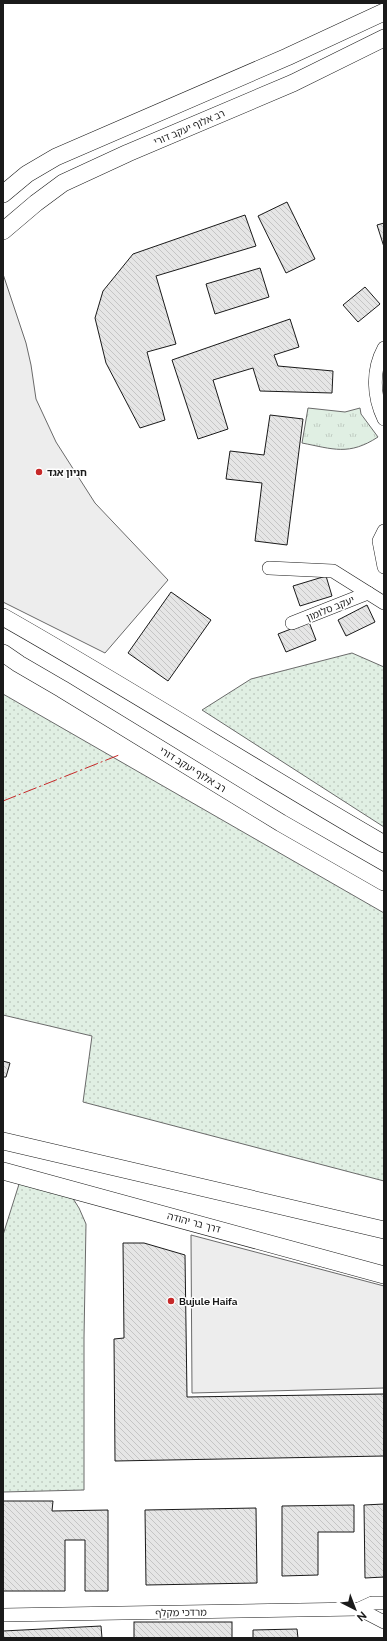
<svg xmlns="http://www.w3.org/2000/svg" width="387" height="1641" font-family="Raleway,'Noto Sans Hebrew',sans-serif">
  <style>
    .grass { fill: url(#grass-dots); stroke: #6a6a6a }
    .park { fill: url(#park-tufts); stroke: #6a6a6a }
    .parking { fill: #ededed; stroke: #6a6a6a }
    .building { fill: url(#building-back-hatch); stroke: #1a1a1a }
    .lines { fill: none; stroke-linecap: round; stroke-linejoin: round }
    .minor-casing { stroke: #1a1a1a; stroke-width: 14 }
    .major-casing { stroke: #1a1a1a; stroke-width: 18 }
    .minor { stroke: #fff; stroke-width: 13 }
    .major { stroke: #fff; stroke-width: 17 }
    .power { stroke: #c62828; stroke-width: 1; stroke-dasharray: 14 3 2 3; stroke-linecap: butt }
    .poi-dot { fill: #c62828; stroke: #fff; stroke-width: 1.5 }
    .labels { text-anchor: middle; stroke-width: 3; stroke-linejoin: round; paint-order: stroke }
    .street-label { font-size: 10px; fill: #1a1a1a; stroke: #fff }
    .poi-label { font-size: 10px; font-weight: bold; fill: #1a1a1a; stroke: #fff; text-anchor: start }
  </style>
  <defs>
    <pattern id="grass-dots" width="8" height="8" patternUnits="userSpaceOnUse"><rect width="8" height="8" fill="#e0efe3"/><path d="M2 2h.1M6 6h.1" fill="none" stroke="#c0ccc2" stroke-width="1.8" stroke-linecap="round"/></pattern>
    <pattern id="park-tufts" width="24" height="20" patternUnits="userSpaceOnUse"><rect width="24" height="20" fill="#e0efe3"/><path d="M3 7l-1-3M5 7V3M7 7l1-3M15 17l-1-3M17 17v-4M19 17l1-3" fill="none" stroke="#c0ccc2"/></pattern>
    <pattern id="building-back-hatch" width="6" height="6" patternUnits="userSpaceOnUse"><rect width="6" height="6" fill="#e6e6e6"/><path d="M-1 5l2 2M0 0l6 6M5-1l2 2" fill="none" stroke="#c5c5c5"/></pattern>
  </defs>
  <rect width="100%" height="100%" fill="#fff"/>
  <g class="grass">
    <polygon points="352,653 384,667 384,827 202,710 251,679"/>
    <polygon points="3,694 384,913 384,1181 83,1102 92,1036 3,1015"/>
    <polygon points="20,1181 72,1197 79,1208 86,1224 84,1338 84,1490 3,1492 3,1235"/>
  </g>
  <path class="park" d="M 308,408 L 345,412 L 360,408 L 361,414 L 378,437 C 349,456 333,449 302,443 Z"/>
  <g class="parking">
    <polygon points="3,274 26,343 31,365 36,399 56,442 95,503 168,580 105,653 3,602"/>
    <polygon points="191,1235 384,1286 384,1388 192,1393"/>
  </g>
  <g class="building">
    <polygon points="287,202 315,259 286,273 258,216"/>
    <polygon points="245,215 256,246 156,276 176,344 147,352 165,420 140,428 106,363 95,318 103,291 133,254"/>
    <polygon points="384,223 384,247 377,225"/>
    <polygon points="260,268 269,297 215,314 206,284"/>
    <polygon points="365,287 380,304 358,322 343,305"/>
    <polygon points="290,319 299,347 274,355 278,366 333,371 332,393 260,391 253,368 213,380 228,429 198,439 172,360"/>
    <polygon points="270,415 303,419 287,545 255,541 262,483 226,479 230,451 264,455"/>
    <polygon points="326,576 332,596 300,606 293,586"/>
    <polygon points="171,592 211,620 168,681 128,653"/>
    <polygon points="367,605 375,622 346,636 338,620"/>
    <polygon points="309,622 316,640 286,652 278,634"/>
    <polygon points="3,1061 10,1063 6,1077 3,1077"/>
    <polygon points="123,1243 144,1243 185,1255 187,1397 384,1394 384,1456 115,1461 114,1339 124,1338"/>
    <polygon points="3,1501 53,1501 52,1511 108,1510 108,1591 85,1591 85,1540 65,1540 65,1591 3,1591"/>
    <polygon points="384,1504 384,1577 365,1578 364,1505"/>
    <polygon points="354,1505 354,1532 318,1532 318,1575 282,1576 282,1506"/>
    <polygon points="256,1508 257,1583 146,1585 145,1510"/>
    <rect x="134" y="1622" width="98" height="16"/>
    <polygon points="101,1626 102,1638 3,1638 3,1631"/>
    <polygon points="297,1629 298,1638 253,1638 253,1630"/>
  </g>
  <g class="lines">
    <defs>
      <g id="minor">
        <path d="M 384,348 C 372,370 373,396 384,419"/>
        <polyline points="384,531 379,541 384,567"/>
        <polyline points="269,568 333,571 384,603"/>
        <polyline points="292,623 368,593"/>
        <polyline points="359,1609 384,1622"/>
        <polyline points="3,1615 359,1609 372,1603 384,1603"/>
      </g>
      <g id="major">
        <polyline points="3,194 27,174 56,157 287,57 384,12"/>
        <polyline points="3,231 36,203 63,183 128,153 293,83 384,38"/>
        <path d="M 3,617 C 132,690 256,770 384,844"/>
        <polyline points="3,653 19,664 62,689 281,823 384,882"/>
        <polyline points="3,1141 384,1230"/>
        <polyline points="3,1171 384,1275"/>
      </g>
    </defs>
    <use href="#minor" class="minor-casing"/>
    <use href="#major" class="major-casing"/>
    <use href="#minor" class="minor"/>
    <use href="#major" class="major"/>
    <polyline class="power" points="3,801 119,755"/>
  </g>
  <g class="poi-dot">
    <circle cx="39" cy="472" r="4"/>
    <circle cx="171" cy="1301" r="4"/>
  </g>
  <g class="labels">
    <g class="street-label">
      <text transform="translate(189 127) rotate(-23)" y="4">רב אלוף יעקב דורי</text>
      <text transform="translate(330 608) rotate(-22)" y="4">יעקב סלומון</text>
      <text transform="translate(193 769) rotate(32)" y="4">רב אלוף יעקב דורי</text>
      <text transform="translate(194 1222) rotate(15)" y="4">דרך בר יהודה</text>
      <text transform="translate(181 1612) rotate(-1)" y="4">מרדכי מקלף</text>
    </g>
    <g class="poi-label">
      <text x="47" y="476">חניון אגד</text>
      <text x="179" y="1305">Bujule Haifa</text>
    </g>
  </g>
  <rect width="387" height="1641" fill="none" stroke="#1a1a1a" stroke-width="8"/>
  <g transform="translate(355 1609) rotate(138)" stroke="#ffffff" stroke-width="3" paint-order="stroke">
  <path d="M0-3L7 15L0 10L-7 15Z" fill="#1a1a1a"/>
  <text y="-6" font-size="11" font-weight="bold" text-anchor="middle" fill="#1a1a1a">N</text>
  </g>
</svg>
